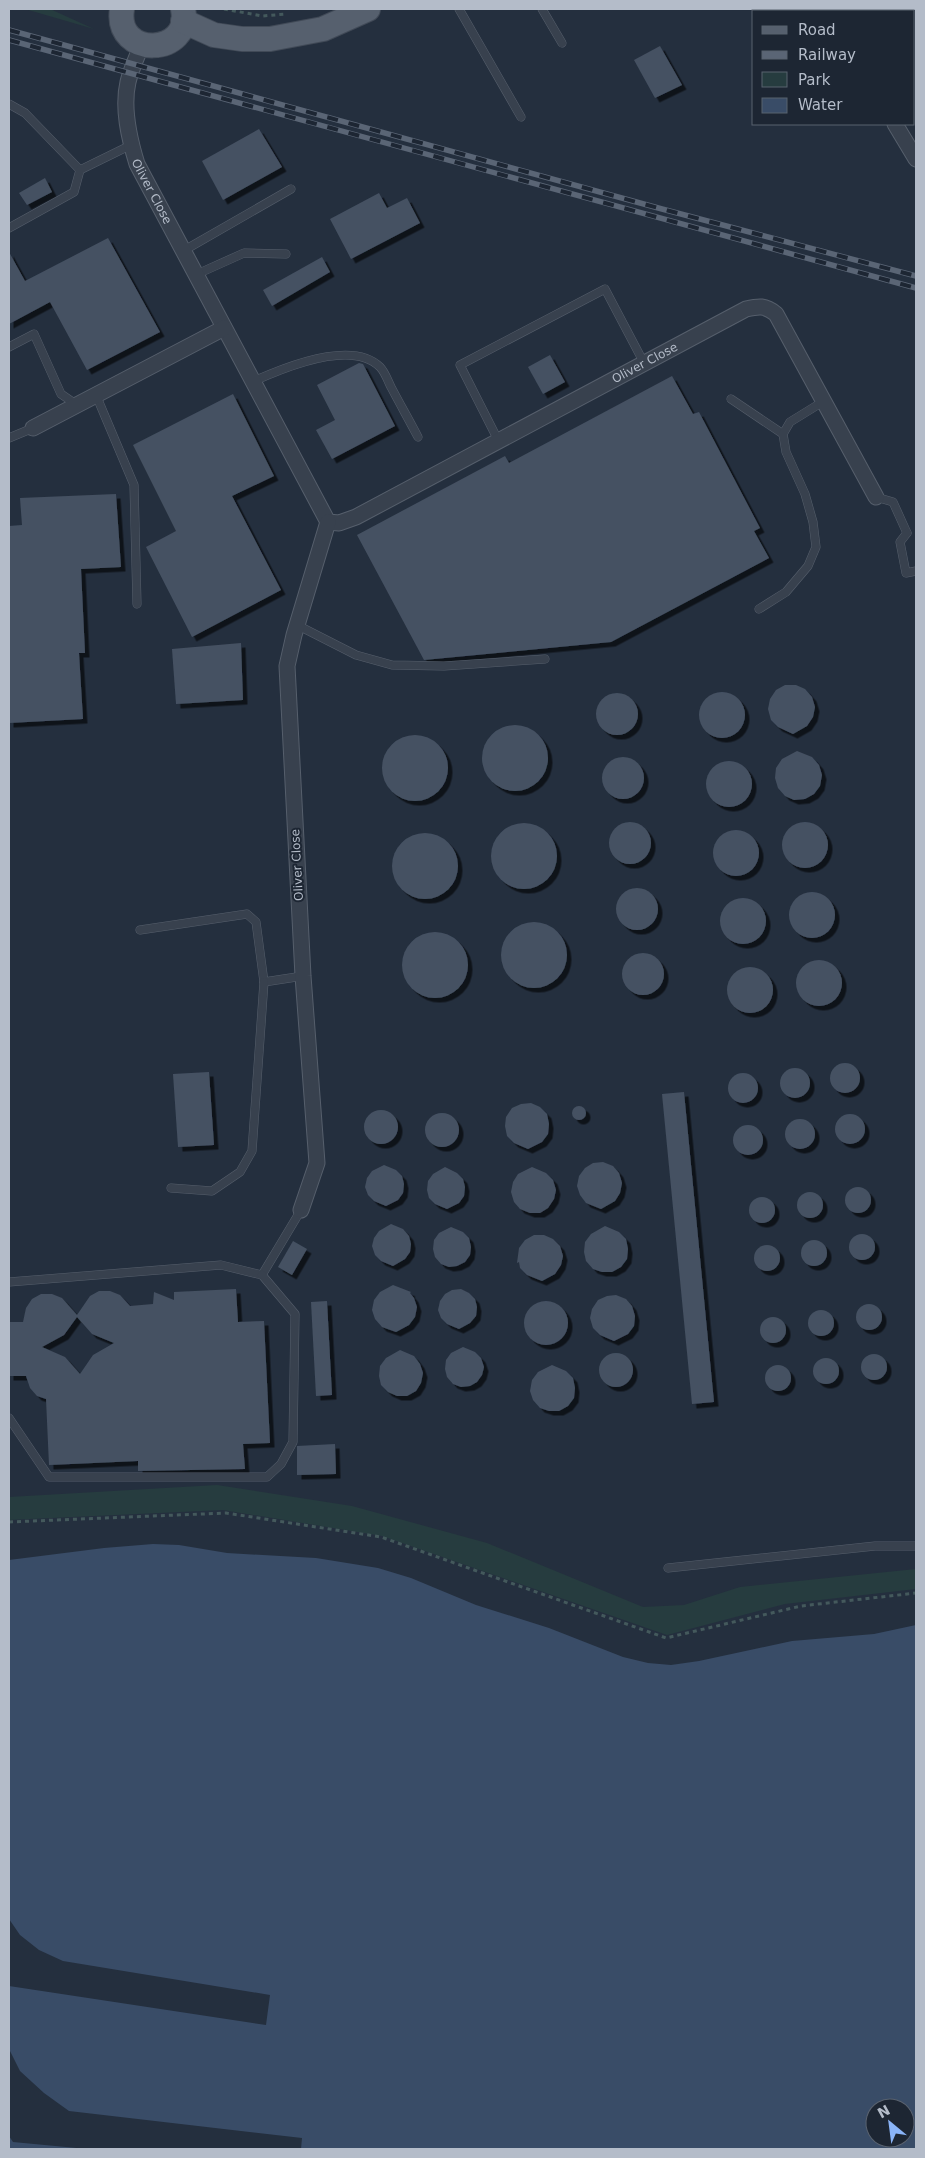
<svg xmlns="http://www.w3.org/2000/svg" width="925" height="2158" font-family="'DejaVu Sans',sans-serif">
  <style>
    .green { fill: #263c3f }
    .water { fill: #394c67; fill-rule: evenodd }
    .pier { fill: #242f3e }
    .building { fill: #455162; fill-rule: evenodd; filter: url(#shadow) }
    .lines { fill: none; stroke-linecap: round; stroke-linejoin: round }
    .service-casing { stroke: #565f6c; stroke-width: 9 }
    .minor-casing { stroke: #565f6c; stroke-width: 17 }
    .primary-casing { stroke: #414a57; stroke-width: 26 }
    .path { stroke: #44595c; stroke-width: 3; stroke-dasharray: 4 4; stroke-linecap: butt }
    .service { stroke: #38414e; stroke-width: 8 }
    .minor { stroke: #38414e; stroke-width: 15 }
    .primary { stroke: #56606e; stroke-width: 24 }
    .rail-casing { stroke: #5a6575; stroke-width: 5.5 }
    .rail { stroke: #1d2633; stroke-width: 4; stroke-dasharray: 11; stroke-linecap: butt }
    .labels { text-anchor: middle; stroke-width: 4; stroke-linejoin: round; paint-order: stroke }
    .street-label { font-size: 12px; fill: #b4bcc9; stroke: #1d2633 }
  </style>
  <defs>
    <filter id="shadow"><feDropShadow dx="4.5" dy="4.5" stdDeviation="0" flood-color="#0009"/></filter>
  </defs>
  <rect width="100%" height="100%" fill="#242f3e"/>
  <g class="green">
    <polygon points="25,9 50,9 94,29"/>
    <polygon points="217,1485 352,1506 487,1543 643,1607 684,1605 740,1587 916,1569 916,1589 785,1604 667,1635 382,1536 223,1510 9,1520 9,1497"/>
  </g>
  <path class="water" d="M 153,1544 L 179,1545 L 227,1553 L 316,1558 L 378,1568 L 411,1578 L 476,1605 L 549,1628 L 623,1657 L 648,1663 L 671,1665 L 699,1661 L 792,1641 L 874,1634 L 916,1625 L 916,2149 L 9,2149 L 9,1560 L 104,1548 ZM 875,2108 L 905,2108 L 905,2138 L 875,2138 Z"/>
  <g class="pier">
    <polygon points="9,1919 20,1935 39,1950 63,1961 270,1995 266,2025 9,1986"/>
    <polygon points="9,2049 20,2071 44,2093 69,2111 302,2138 301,2149 87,2149 13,2142 9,2136"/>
  </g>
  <g class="building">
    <polygon points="660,46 682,85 655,98 634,60"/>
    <polygon points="259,129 282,167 223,200 202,161"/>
    <polygon points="45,178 52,192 27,205 19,193"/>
    <polygon points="379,193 387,208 407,198 420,223 351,259 330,219"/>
    <polygon points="108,238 160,332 87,370 50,302 9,324 9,252 25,281"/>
    <polygon points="322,257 330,272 272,306 263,290"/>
    <polygon points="550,355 565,382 543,394 528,367"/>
    <polygon points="359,363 363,364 395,426 332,459 316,430 335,420 317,385"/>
    <polygon points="672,376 693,414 699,412 760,528 754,531 769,558 611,642 424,660 357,535 505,456 509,463"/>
    <polygon points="233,394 274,476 232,496 281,590 192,637 146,547 176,531 133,445"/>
    <polygon points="116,494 121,567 81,569 85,653 79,653 83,719 9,723 9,526 22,525 20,498"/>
    <polygon points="241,643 243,700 176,704 172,649"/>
    <polygon points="785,685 796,685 805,689 812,697 815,707 813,717 807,726 793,734 778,727 771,720 768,709 770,699 776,690"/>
    <circle cx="722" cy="715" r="23"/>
    <circle cx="617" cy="714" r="21"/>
    <circle cx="515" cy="758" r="33"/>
    <circle cx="415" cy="768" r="33"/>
    <polygon points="797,751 812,757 819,765 822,775 820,786 814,794 805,799 794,800 785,796 778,788 775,778 776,768 782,759"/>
    <circle cx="623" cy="778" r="21"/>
    <circle cx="729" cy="784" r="23"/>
    <circle cx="805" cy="845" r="23"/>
    <circle cx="630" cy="843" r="21"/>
    <circle cx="524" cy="856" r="33"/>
    <circle cx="736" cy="853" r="23"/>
    <circle cx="425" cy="866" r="33"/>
    <circle cx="637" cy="909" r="21"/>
    <circle cx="812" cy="915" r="23"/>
    <circle cx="743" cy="921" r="23"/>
    <circle cx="534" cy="955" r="33"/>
    <circle cx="435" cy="965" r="33"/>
    <circle cx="643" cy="974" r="21"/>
    <circle cx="819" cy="983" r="23"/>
    <circle cx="750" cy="990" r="23"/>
    <circle cx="845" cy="1078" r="15"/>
    <circle cx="795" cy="1083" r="15"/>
    <polygon points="209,1072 214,1145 178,1147 173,1074"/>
    <circle cx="743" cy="1088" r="15"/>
    <polygon points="684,1092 714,1402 692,1404 662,1094"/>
    <polygon points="531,1103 540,1107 547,1114 549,1124 548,1134 542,1142 528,1149 514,1143 507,1136 505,1126 506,1117 512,1108 521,1104"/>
    <circle cx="579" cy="1113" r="7"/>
    <circle cx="381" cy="1127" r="17"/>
    <circle cx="442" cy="1130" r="17"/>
    <circle cx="850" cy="1129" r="15"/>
    <circle cx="800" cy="1134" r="15"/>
    <circle cx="748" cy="1140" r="15"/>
    <polygon points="603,1162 613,1166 619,1173 622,1183 620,1193 615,1201 601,1209 586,1203 580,1195 577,1186 579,1176 585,1168 593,1163"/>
    <polygon points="384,1165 396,1170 402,1176 404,1184 403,1193 398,1200 386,1206 374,1201 368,1195 365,1187 367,1178 372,1171"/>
    <polygon points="445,1167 457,1173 463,1179 465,1187 464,1196 459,1203 447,1209 435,1204 429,1198 427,1190 428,1181 433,1174"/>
    <polygon points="532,1167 546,1173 553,1180 556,1190 554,1199 548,1208 540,1213 530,1213 520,1209 514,1202 511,1192 513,1182 518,1174"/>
    <circle cx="858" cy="1200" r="13"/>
    <circle cx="810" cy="1205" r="13"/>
    <circle cx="762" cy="1210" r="13"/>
    <polygon points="391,1224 403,1229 409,1236 411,1244 410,1252 405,1259 393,1266 381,1261 375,1255 372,1246 374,1238 379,1231"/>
    <polygon points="605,1226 619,1232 626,1239 628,1249 627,1259 621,1267 612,1272 602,1272 593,1269 586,1261 584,1252 585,1242 591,1234"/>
    <polygon points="451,1227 463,1232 469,1238 471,1247 470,1255 465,1262 457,1266 449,1267 441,1264 435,1257 433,1249 434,1240 439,1233"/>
    <circle cx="862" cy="1247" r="13"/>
    <polygon points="534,1235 544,1235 553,1239 560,1246 563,1256 561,1265 555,1274 542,1281 527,1275 520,1268 519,1262 517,1263 519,1248 525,1240"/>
    <circle cx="814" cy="1253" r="13"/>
    <polygon points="293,1241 307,1249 292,1275 278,1267"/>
    <circle cx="767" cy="1258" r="13"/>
    <polygon points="393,1285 411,1292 410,1293 414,1298 417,1307 415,1317 409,1325 396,1332 382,1327 375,1319 372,1310 374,1300 380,1292"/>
    <path d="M 236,1289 L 238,1322 L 264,1321 L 270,1443 L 243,1444 L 245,1469 L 138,1471 L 138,1461 L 49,1465 L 46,1399 L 37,1396 L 30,1388 L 26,1376 L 9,1376 L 9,1322 L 23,1322 L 26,1308 L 32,1299 L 41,1294 L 52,1294 L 62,1298 L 77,1315 L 90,1296 L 99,1291 L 110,1291 L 120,1295 L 130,1306 L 153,1304 L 154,1292 L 174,1300 L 174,1292 ZM 77,1317 L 92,1334 L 114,1343 L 93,1355 L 80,1374 L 65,1357 L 42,1347 L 64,1335 Z"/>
    <polygon points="461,1289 469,1293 475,1299 477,1307 476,1316 470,1323 459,1329 447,1324 441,1318 438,1310 440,1301 445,1294 452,1290"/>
    <polygon points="616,1295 626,1299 632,1306 635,1316 634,1326 628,1334 614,1341 600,1335 593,1328 590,1318 592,1309 598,1300 607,1296"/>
    <circle cx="546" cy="1323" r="22"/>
    <polygon points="327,1301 332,1395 316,1396 311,1302"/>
    <circle cx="869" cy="1317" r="13"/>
    <circle cx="821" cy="1323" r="13"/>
    <circle cx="773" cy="1330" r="13"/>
    <polygon points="463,1347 475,1352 481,1358 484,1367 482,1375 477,1382 470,1386 461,1387 453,1384 447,1377 445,1369 446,1360 451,1353"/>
    <polygon points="400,1350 414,1356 420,1364 423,1373 421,1383 416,1391 407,1396 397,1396 388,1392 381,1385 379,1376 380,1366 386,1358"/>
    <circle cx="616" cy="1370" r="17"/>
    <circle cx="874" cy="1367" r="13"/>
    <circle cx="826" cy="1371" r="13"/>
    <circle cx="778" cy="1378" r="13"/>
    <polygon points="552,1365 566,1371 573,1378 575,1388 574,1398 568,1406 559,1411 549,1411 540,1408 533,1400 530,1391 532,1380 538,1372"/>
    <polygon points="335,1444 336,1474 297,1475 297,1446"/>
  </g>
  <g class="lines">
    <defs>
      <g id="service">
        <polyline points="459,9 521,117"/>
        <polyline points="542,9 562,43"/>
        <polyline points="9,104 25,113 80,170"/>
        <polyline points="9,228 74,192 80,170 131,145"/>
        <polyline points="183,251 291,189"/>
        <polyline points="195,275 244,253 286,254"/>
        <polyline points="9,347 34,334 61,394 77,405"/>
        <path d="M 254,381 C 285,367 352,339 380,367 C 385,372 388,381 391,387 C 400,404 409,420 418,437"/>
        <polyline points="96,395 134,485 137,604"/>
        <polyline points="731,399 783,434"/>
        <polyline points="9,438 33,428"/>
        <polyline points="498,440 460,365 605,289 644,363"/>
        <polyline points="876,497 893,502 907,533"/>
        <polyline points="907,533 900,542 906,573 916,571"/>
        <polyline points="759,609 786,592 808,566 816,547 813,522 805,494 786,452 783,434 790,422 824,401"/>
        <polyline points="297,625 356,655 392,665 444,666 545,659"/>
        <polyline points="140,930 247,914 256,922 264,982 303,976"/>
        <polyline points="171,1188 212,1191 240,1172 252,1151 264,982"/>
        <polyline points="9,1282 221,1265 262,1275 301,1210"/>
        <polyline points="9,1418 49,1477 267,1477 281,1464 293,1442 295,1314 262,1275"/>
        <polyline points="668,1568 875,1546 916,1546"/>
      </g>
      <g id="minor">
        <polyline points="833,9 834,11"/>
        <path id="s1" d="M 142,44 C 137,57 131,69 128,82 C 122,108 129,138 137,164 L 328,522 L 339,523 L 356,517 L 746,309 C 759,306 765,305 776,314 L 876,497"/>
        <polyline points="895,124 916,159"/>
        <polyline points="33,428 224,328"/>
        <polyline points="301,1210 317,1163 303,976 287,666 294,635 328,522"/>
      </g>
      <g id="primary">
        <path d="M 122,9 C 114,59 193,56 183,9"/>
        <polyline points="183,21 214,35 242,39 270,39 323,29 368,9"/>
      </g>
    </defs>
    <use href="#service" class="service-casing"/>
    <use href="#minor" class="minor-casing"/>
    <use href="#primary" class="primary-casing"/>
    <g class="path">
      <polyline points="224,9 262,16 287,14"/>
      <polyline points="9,1522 226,1513 381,1537 666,1638 801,1606 916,1593"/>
    </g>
    <use href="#service" class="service"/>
    <use href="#minor" class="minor"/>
    <use href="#primary" class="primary"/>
    <defs>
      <g id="rail">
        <polyline points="9,30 662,209 916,276"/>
        <polyline points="9,40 916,288"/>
      </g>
    </defs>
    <use href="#rail" class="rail-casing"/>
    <use href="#rail" class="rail"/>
  </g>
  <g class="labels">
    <g class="street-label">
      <text dy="4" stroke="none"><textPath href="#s1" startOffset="155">Oliver Close</textPath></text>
      <text dy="4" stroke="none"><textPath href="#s1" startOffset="886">Oliver Close</textPath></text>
      <text transform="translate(297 865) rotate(-93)" y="4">Oliver Close</text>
    </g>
  </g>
  <rect width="925" height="2158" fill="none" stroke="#b4bcc9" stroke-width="20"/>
  <rect x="752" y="10" width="162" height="115" fill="#1d2633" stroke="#59626f"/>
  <rect x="762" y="26" width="25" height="8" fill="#56606e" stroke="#59626f"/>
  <text x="798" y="35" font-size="15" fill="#b4bcc9">Road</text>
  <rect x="762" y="51" width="25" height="8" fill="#5a6575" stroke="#59626f"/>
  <text x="798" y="60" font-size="15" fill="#b4bcc9">Railway</text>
  <rect x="762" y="72" width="25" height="15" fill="#263c3f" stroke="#59626f"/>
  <text x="798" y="85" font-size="15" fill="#b4bcc9">Park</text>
  <rect x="762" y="98" width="25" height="15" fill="#394c67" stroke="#59626f"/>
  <text x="798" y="110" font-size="15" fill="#b4bcc9">Water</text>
  <g transform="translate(890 2123) rotate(331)"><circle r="24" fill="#1d2633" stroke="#59626f"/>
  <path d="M0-4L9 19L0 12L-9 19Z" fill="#8ab4f8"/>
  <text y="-8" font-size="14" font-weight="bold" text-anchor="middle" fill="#b4bcc9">N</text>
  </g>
</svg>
